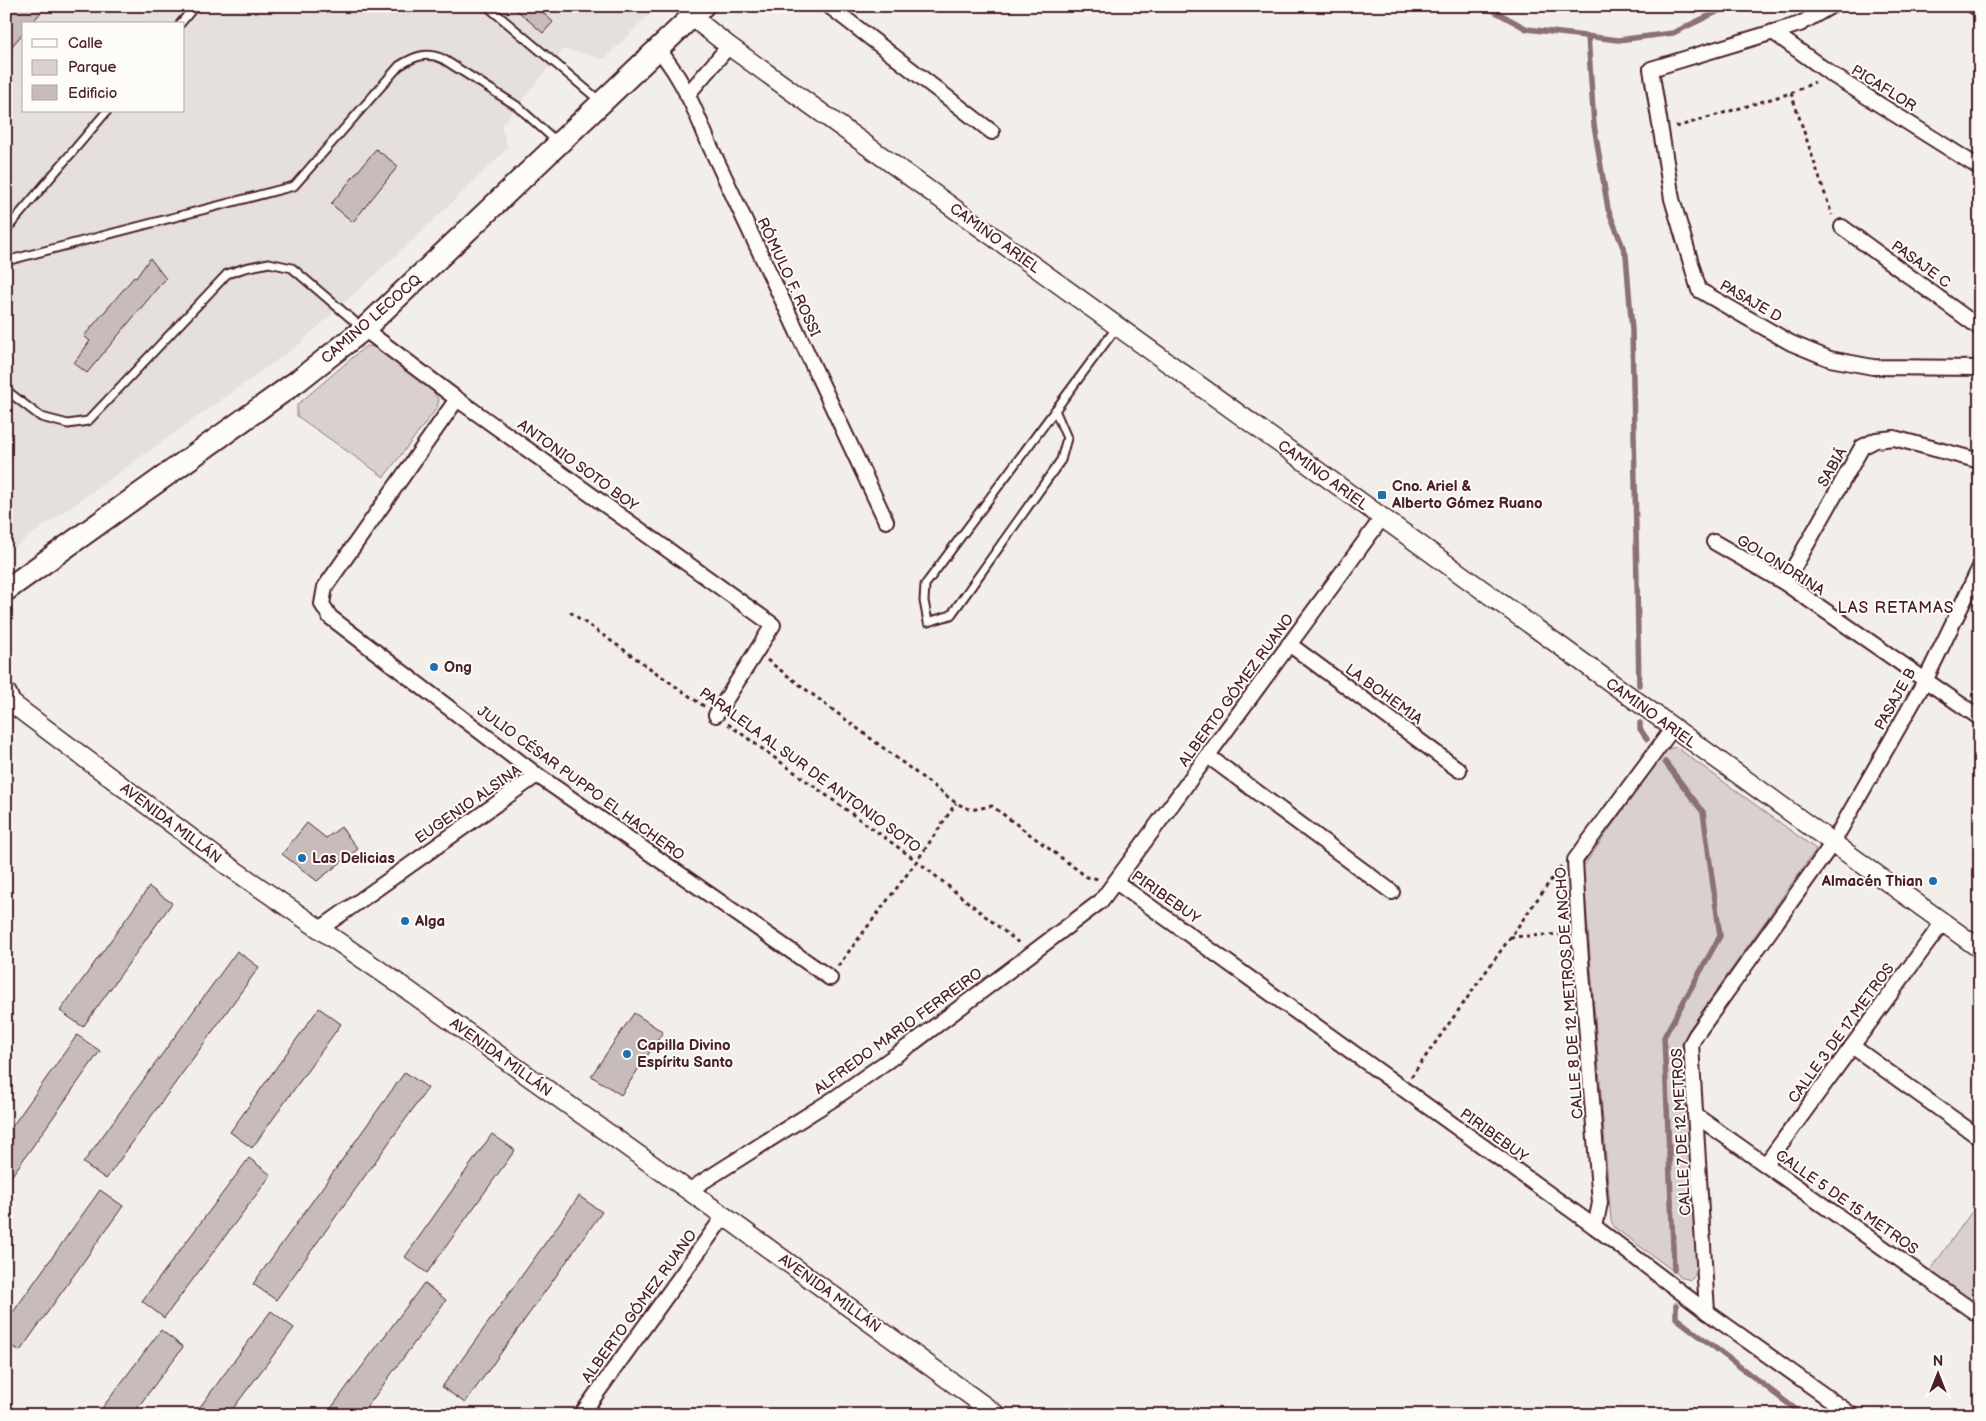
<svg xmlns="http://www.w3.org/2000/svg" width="1986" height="1421" font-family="'Balsamiq Sans',sans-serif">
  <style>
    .built { fill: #e5dfdd; fill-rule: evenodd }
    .green { fill: #d9d0cf; stroke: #92787d }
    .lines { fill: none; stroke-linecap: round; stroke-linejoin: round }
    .stream { stroke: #8b6f75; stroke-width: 5.5 }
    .building { fill: #c8bbbb; stroke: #4a1f2b }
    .service-casing { stroke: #4a1f2b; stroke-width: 11 }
    .minor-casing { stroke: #4a1f2b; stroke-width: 18 }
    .tertiary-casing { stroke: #4a1f2b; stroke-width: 21 }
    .primary-casing { stroke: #4a1f2b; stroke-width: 25 }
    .path { stroke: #4a1f2b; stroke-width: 3; stroke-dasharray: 4 4; stroke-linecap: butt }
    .service { stroke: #fdfcf7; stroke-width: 7 }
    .minor { stroke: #fdfcf7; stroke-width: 14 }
    .tertiary { stroke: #fdfcf7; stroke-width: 18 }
    .primary { stroke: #fdfcf7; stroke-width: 21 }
    .poi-dot { fill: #1f6fb2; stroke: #fdfcf7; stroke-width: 2 }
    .labels { text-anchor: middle; stroke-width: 4; stroke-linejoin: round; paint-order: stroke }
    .street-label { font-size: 15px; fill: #4a1f2b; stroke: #fdfcf7 }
    .poi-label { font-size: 15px; font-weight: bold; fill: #4a1f2b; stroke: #fdfcf7; text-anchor: start }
    .neighbourhood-label { font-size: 16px; letter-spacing: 1px; fill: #4a1f2b; stroke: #fdfcf7 }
  </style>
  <rect width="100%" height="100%" fill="#f2efeb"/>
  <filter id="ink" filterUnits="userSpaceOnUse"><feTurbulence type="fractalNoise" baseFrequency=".02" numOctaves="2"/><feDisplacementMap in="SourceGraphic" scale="10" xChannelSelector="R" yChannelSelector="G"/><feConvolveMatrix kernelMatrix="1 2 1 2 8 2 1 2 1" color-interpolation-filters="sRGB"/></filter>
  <g filter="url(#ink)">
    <path class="built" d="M 6,6 L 647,6 L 653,11 L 604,59 L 564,49 L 501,126 L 508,148 L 414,239 L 298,345 L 6,553 ZM 24,24 L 184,24 L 184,111 L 24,111 Z"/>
    <g class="green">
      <polygon points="366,346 374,347 433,391 439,400 437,408 384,477 297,416 297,405"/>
      <polygon points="1676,747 1816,849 1688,1031 1682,1043 1698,1269 1696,1274 1691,1280 1683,1278 1615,1228 1611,1221 1583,867 1665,750"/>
      <polygon points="1980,1200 1980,1309 1929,1272"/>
    </g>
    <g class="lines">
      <g class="stream">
        <polyline points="1485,6 1527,29 1618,40 1673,33 1729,6"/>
        <polyline points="1588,36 1594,125 1608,209 1626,255 1632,330 1639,685"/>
        <polyline points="1640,723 1640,729 1647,739"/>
        <polyline points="1665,762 1703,812 1720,936 1664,1037 1674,1270"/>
        <polyline points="1676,1305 1676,1318 1803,1415"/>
      </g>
    </g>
    <g class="building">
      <polygon points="6,6 46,6 31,24 24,24 24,32 6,53"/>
      <polygon points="512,6 536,6 553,22 543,33"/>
      <polygon points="376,149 398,166 353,222 331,204"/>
      <polygon points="150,258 166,279 160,285 87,373 74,363 90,341 84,336 134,277 136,278"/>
      <polygon points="307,823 326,838 341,827 358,849 317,881 282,854"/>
      <polygon points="149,887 172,903 83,1027 60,1011"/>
      <polygon points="237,951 259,967 106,1179 83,1163"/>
      <polygon points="319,1008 341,1024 252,1148 230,1132"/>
      <polygon points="634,1013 663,1032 621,1095 591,1076"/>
      <polygon points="77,1035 100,1051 6,1184 6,1135"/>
      <polygon points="405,1072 428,1088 276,1300 253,1284"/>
      <polygon points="492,1134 515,1150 427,1273 405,1257"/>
      <polygon points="249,1158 271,1175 164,1318 142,1301"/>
      <polygon points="100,1190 123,1206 20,1351 6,1342 6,1322"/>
      <polygon points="579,1196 602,1212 465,1403 442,1387"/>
      <polygon points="424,1283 446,1300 361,1415 326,1415"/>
      <polygon points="271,1311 294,1328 228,1415 194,1415"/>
      <polygon points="161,1330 183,1347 132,1415 97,1415"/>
    </g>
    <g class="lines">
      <defs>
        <g id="service">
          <polyline points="487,6 600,101"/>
          <polyline points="180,24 195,6"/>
          <polyline points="6,230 107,111"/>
          <path d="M 6,261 L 294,186 L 399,66 C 413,57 426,51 443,59 L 517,106 L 556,141"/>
          <polyline points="6,390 41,417 68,424 88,421 227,274 245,268 269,263 292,268 361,327"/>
          <polyline points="1055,410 1067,438 1061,460 951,615 928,622 924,601 925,585 1117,327"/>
        </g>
        <g id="minor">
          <polyline points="829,6 992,132"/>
          <polyline points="1831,6 1800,24 1651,69 1672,199 1699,290 1791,343 1830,359 1873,367 1980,368"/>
          <polyline points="1974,6 1980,10"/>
          <polyline points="1773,32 1831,74 1980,168"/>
          <path d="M 658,49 C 681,76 696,111 709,144 L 886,521"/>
          <polyline points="687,95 729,46"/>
          <polyline points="1842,227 1980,328"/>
          <polyline points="364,329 457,399 773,625 716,715"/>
          <polyline points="457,399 325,587 322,604 330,617 537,775 830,978"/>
          <polyline points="1714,542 1785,583 1980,718"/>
          <polyline points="1785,583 1862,447 1876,440 1894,438 1980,461"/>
          <polyline points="1289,644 1459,770"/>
          <polyline points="1208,756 1392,892"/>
          <polyline points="1116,882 1595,1227 1707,1312 1852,1415"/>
          <polyline points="320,929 537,775"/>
          <polyline points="1852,1046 1980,1138"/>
          <polyline points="1695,1115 1980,1316"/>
          <polyline points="1766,1164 1943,922"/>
          <polyline points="688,1191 835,1098 913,1043 1101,901 1382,518"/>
          <polyline points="1595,1227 1600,1203 1579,933 1575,860 1673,728"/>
          <polyline points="1707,1312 1691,1044 1696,1035 1832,844 1925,681 1980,567"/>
          <polyline points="581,1415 724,1216"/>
        </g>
        <g id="tertiary">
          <polyline points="692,17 729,46 1980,949"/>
          <polyline points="6,699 227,865 402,986 724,1216 997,1415"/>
        </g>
        <g id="primary">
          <polyline points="6,590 299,380 364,329 703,6"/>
          <polyline points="6,695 8,700"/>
        </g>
      </defs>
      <use href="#service" class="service-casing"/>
      <use href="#minor" class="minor-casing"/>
      <use href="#tertiary" class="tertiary-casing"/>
      <use href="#primary" class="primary-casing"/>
      <g class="path">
        <polyline points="1791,93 1832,215"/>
        <polyline points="1676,127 1791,93 1815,82"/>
        <polyline points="570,612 705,707"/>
        <polyline points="767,660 956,803 971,810 992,806 1087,877 1099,879"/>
        <polyline points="728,724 917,861 1020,944"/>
        <polyline points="1510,937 1564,934"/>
        <polyline points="838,966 917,861 956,803"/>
        <polyline points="1411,1077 1561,866"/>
      </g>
      <use href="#service" class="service"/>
      <use href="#minor" class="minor"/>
      <use href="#tertiary" class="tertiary"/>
      <use href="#primary" class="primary"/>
    </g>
  </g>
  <g class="poi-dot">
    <rect x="1377" y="490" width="10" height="10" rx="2.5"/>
    <circle cx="434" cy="667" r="5"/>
    <circle cx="302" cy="858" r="5"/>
    <circle cx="1933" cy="881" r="5"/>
    <circle cx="405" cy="921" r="5"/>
    <circle cx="627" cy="1054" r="5"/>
  </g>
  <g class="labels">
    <g class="street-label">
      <text transform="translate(1884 88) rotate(32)" y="5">PICAFLOR</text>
      <text transform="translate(995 238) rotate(36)" y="5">CAMINO ARIEL</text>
      <text transform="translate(1921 264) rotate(36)" y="5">PASAJE C</text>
      <text transform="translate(789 277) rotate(65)" y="5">RÓMULO F. ROSSI</text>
      <text transform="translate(1751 301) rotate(30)" y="5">PASAJE D</text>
      <text transform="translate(371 319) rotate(-41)" y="5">CAMINO LECOCQ</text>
      <text transform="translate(578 465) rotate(36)" y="5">ANTONIO SOTO BOY</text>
      <text transform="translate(1832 467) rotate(-60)" y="5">SABIÁ</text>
      <text transform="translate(1323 475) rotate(36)" y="5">CAMINO ARIEL</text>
      <text transform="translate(1781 565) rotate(32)" y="5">GOLONDRINA</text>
      <text transform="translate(1236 690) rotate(-54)" y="5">ALBERTO GÓMEZ RUANO</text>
      <text transform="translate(1384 694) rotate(36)" y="5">LA BOHEMIA</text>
      <text transform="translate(1895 699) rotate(-61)" y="5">PASAJE B</text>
      <text transform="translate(1651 713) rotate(36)" y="5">CAMINO ARIEL</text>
      <text transform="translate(810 770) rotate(36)" y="5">PARALELA AL SUR DE ANTONIO SOTO</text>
      <text transform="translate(581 783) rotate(36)" y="5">JULIO CÉSAR PUPPO EL HACHERO</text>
      <text transform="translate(468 804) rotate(-35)" y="5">EUGENIO ALSINA</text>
      <text transform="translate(171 823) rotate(37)" y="5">AVENIDA MILLÁN</text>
      <text transform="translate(1166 897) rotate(35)" y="5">PIRIBEBUY</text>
      <text transform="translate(1569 993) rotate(-94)" y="5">CALLE 8 DE 12 METROS DE ANCHO</text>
      <text transform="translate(898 1031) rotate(-36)" y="5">ALFREDO MARIO FERREIRO</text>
      <text transform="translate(1841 1033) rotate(-54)" y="5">CALLE 3 DE 17 METROS</text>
      <text transform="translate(501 1057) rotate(36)" y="5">AVENIDA MILLÁN</text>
      <text transform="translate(1681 1132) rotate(-93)" y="5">CALLE 7 DE 12 METROS</text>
      <text transform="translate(1494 1135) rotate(36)" y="5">PIRIBEBUY</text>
      <text transform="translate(1847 1202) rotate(35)" y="5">CALLE 5 DE 15 METROS</text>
      <text transform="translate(830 1293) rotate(36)" y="5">AVENIDA MILLÁN</text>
      <text transform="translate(639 1306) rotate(-54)" y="5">ALBERTO GÓMEZ RUANO</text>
    </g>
    <g class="poi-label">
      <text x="1392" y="491">Cno. Ariel &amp;<tspan x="1392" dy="17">Alberto Gómez Ruano</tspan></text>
      <text x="444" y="672">Ong</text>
      <text x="312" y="863">Las Delicias</text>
      <text x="1923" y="886" text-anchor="end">Almacén Thian</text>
      <text x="415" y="926">Alga</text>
      <text x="637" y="1050">Capilla Divino<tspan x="637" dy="17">Espíritu Santo</tspan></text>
    </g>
    <g class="neighbourhood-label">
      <text x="1896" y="613">LAS RETAMAS</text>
    </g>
  </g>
  <rect width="1986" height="1421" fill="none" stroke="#fdfcf7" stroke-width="25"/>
  <rect x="12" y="12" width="1961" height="1396" fill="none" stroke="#4a1f2b" stroke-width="2" filter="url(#ink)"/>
  <rect x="22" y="22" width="162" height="90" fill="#fdfcf7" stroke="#b5a4a5"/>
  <rect x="32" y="39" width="25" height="8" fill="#fdfcf7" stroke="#b5a4a5"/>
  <text x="68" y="48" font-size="15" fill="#4a1f2b">Calle</text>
  <rect x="32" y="60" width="25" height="15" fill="#d9d0cf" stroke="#b5a4a5"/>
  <text x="68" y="72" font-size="15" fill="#4a1f2b">Parque</text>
  <rect x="32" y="85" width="25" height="15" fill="#c8bbbb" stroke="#b5a4a5"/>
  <text x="68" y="98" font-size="15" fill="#4a1f2b">Edificio</text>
  <g transform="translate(1938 1374)" stroke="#fdfcf7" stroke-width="4" paint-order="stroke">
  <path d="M0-4L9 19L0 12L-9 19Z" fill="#4a1f2b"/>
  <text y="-8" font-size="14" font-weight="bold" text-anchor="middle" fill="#4a1f2b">N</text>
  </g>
</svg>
